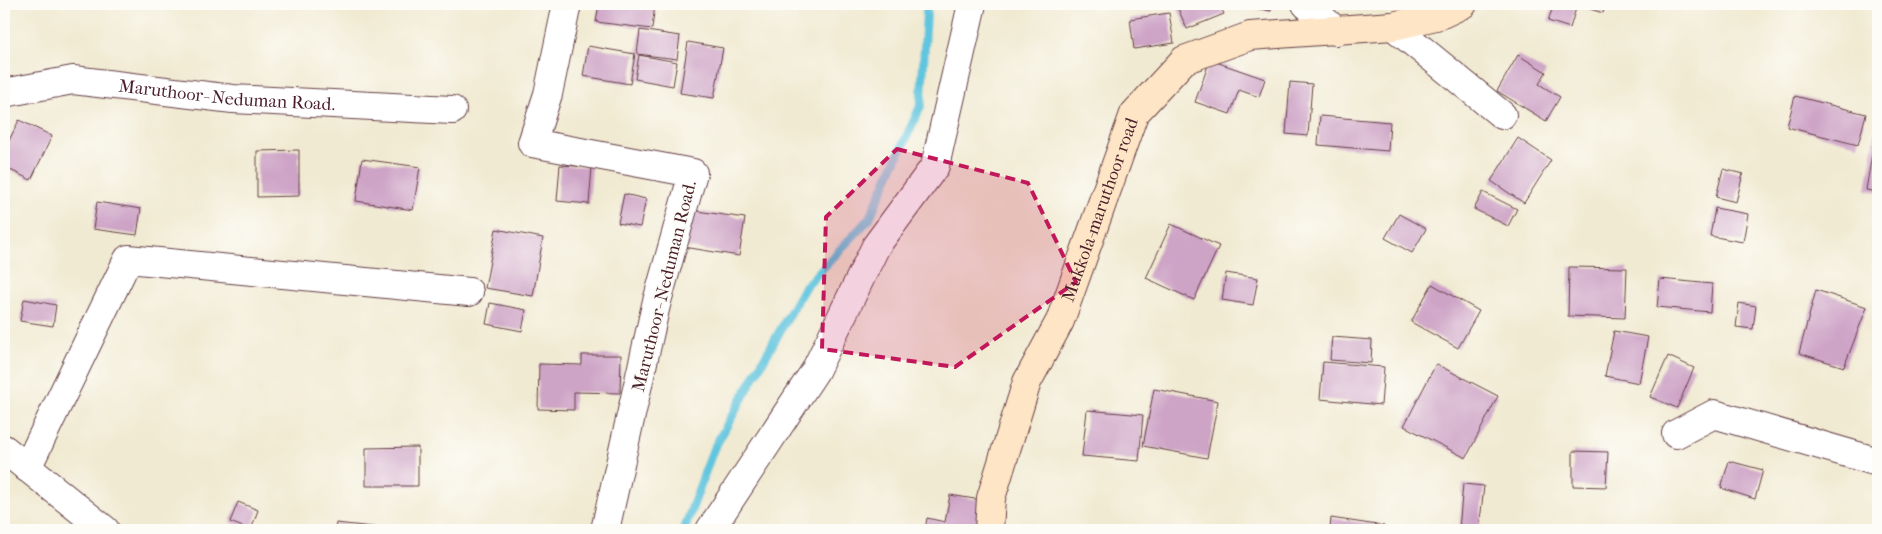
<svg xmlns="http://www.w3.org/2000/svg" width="1882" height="534" font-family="'IM FELL French Canon',serif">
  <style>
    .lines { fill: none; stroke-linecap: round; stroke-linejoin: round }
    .stream { stroke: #60c5de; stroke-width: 9 }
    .building { fill: #cda3c6 }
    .street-casing { stroke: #633d44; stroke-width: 30 }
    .secondary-casing { stroke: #633d44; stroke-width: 30 }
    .street { stroke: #fff; stroke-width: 28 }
    .secondary { stroke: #fee5c5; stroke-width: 28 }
    .marked { fill: #c2185b; fill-opacity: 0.2; stroke: #c2185b; stroke-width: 4; stroke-dasharray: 10 6; stroke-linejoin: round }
    .labels { text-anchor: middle; stroke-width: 4; stroke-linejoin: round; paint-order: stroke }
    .street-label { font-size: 18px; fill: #4a1f2b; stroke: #fdfcf7 }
  </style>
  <rect width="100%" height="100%" fill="#fdfcf7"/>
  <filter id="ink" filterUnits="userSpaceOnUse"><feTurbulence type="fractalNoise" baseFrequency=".02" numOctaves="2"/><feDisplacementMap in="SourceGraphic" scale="10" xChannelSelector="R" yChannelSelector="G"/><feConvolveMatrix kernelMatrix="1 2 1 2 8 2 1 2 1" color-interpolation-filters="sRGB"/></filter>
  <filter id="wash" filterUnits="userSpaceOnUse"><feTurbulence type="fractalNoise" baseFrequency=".0096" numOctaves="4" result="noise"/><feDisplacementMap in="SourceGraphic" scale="20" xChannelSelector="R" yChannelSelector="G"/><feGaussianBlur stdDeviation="1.12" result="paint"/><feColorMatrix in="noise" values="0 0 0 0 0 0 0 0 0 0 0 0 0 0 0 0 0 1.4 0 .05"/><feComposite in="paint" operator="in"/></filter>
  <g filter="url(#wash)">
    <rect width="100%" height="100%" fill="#f1ead2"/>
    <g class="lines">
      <polyline class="stream" points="684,530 713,450 804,288 869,219 921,105 927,4"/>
    </g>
    <g id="blocks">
      <g class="building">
        <polygon points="599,4 655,4 652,29 596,22"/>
        <polygon points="1176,4 1219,4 1224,14 1187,29"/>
        <polygon points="1231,4 1272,4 1271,11"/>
        <polygon points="1554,4 1606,4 1603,13 1577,5 1570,28 1548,21"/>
        <polygon points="1169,13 1174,43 1134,49 1130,19"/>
        <polygon points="640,30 680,36 677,59 637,54"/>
        <polygon points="688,42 723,48 714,98 680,93"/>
        <polygon points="588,46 635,54 630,84 583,76"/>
        <polygon points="639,55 677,62 673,86 635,79"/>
        <polygon points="1518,55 1546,72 1539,84 1560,97 1546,121 1497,91"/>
        <polygon points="1210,60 1265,79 1259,97 1239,90 1230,114 1195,102"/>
        <polygon points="1290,82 1312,84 1308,136 1286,134"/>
        <polygon points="1795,96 1866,114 1858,145 1787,127"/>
        <polygon points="1320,116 1390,122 1388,151 1318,145"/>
        <polygon points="19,120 52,136 31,180 4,167 4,151"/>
        <polygon points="1877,124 1878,124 1878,192 1866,190"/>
        <polygon points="1518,138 1551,160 1524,203 1491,181"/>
        <polygon points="299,150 299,196 257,197 257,151"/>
        <polygon points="362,159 420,167 413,210 356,201"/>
        <polygon points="560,165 592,167 589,204 557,201"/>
        <polygon points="1723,169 1743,174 1736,202 1716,197"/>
        <polygon points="1483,192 1517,209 1508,226 1474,209"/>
        <polygon points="624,194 646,199 640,227 618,223"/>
        <polygon points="97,202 141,209 137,235 93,229"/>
        <polygon points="1715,208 1748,214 1743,242 1710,236"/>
        <polygon points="690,210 745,218 739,256 684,247"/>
        <polygon points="1399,214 1426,229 1412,253 1385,238"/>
        <polygon points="1171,224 1219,246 1194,300 1146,278"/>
        <polygon points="496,229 543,238 533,296 485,288"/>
        <polygon points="1569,267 1627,268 1625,318 1568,316"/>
        <polygon points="1226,273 1258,278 1253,305 1222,300"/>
        <polygon points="1660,279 1712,284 1710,312 1657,307"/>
        <polygon points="1432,284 1479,311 1458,348 1411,322"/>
        <polygon points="1816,290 1867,307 1844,367 1799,353"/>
        <polygon points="24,299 56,305 53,326 20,321"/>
        <polygon points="490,303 526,310 522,331 486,324"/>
        <polygon points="1739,303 1756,306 1753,329 1736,327"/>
        <polygon points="1614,331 1648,337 1639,383 1605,376"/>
        <polygon points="1332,337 1372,340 1371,363 1330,360"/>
        <polygon points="582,355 621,355 620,393 574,392 574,410 538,409 539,364 582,365"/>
        <polygon points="1668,356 1694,368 1677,408 1650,397"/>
        <polygon points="1323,362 1384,367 1381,405 1320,399"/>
        <polygon points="1436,364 1498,396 1466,458 1404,426"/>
        <polygon points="1154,389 1218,401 1207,458 1143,446"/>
        <polygon points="1087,410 1143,415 1139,461 1082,456"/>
        <polygon points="418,447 418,486 366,486 366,448"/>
        <polygon points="1573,451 1608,452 1606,487 1573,486"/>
        <polygon points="1729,461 1763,470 1755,499 1721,488"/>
        <polygon points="1463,484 1484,486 1479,530 1459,530"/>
        <polygon points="950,495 987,501 982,530 925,530 927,518 945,522"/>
        <polygon points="238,502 258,510 251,530 230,522"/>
        <polygon points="1331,518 1384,526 1384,530 1330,530"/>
        <polygon points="336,523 391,529 391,530 335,530"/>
      </g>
    </g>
  </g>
  <g filter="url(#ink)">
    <use href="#blocks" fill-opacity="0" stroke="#633d44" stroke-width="1"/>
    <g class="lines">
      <defs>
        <g id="street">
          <polyline points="567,4 548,94 532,143 693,173 656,305 605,530"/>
          <polyline points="1306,4 1336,31"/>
          <polyline points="1393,26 1502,115"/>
          <path id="s1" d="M 4,93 L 73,80 L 233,99 L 452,110"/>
          <polyline points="1676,434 1714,414 1878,462"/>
          <polyline points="4,449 105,530"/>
          <polyline points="27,468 128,259 469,292"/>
          <polyline points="710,530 815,371 876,246 935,166 972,4"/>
        </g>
        <g id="secondary">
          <path id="s2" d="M 989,530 L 991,498 L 1027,382 L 1060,321 L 1134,114 L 1184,60 L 1250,36 L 1393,26 L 1440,15 L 1463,4"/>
        </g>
      </defs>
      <use href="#street" class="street-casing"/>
      <use href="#secondary" class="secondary-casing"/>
      <use href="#street" class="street"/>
      <use href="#secondary" class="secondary"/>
    </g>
  </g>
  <path class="marked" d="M 897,149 L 1028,183 L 1076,282 L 955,367 L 822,349 L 826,217 Z"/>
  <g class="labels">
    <g class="street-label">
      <text dy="6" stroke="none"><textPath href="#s1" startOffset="225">Maruthoor- Neduman Road.</textPath></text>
      <text dy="6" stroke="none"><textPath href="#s2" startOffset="341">Mukkola-maruthoor road</textPath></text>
      <text transform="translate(664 286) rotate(-76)" y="6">Maruthoor- Neduman Road.</text>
    </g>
  </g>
  <rect width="1882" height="534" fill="none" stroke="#fdfcf7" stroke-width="20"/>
</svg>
